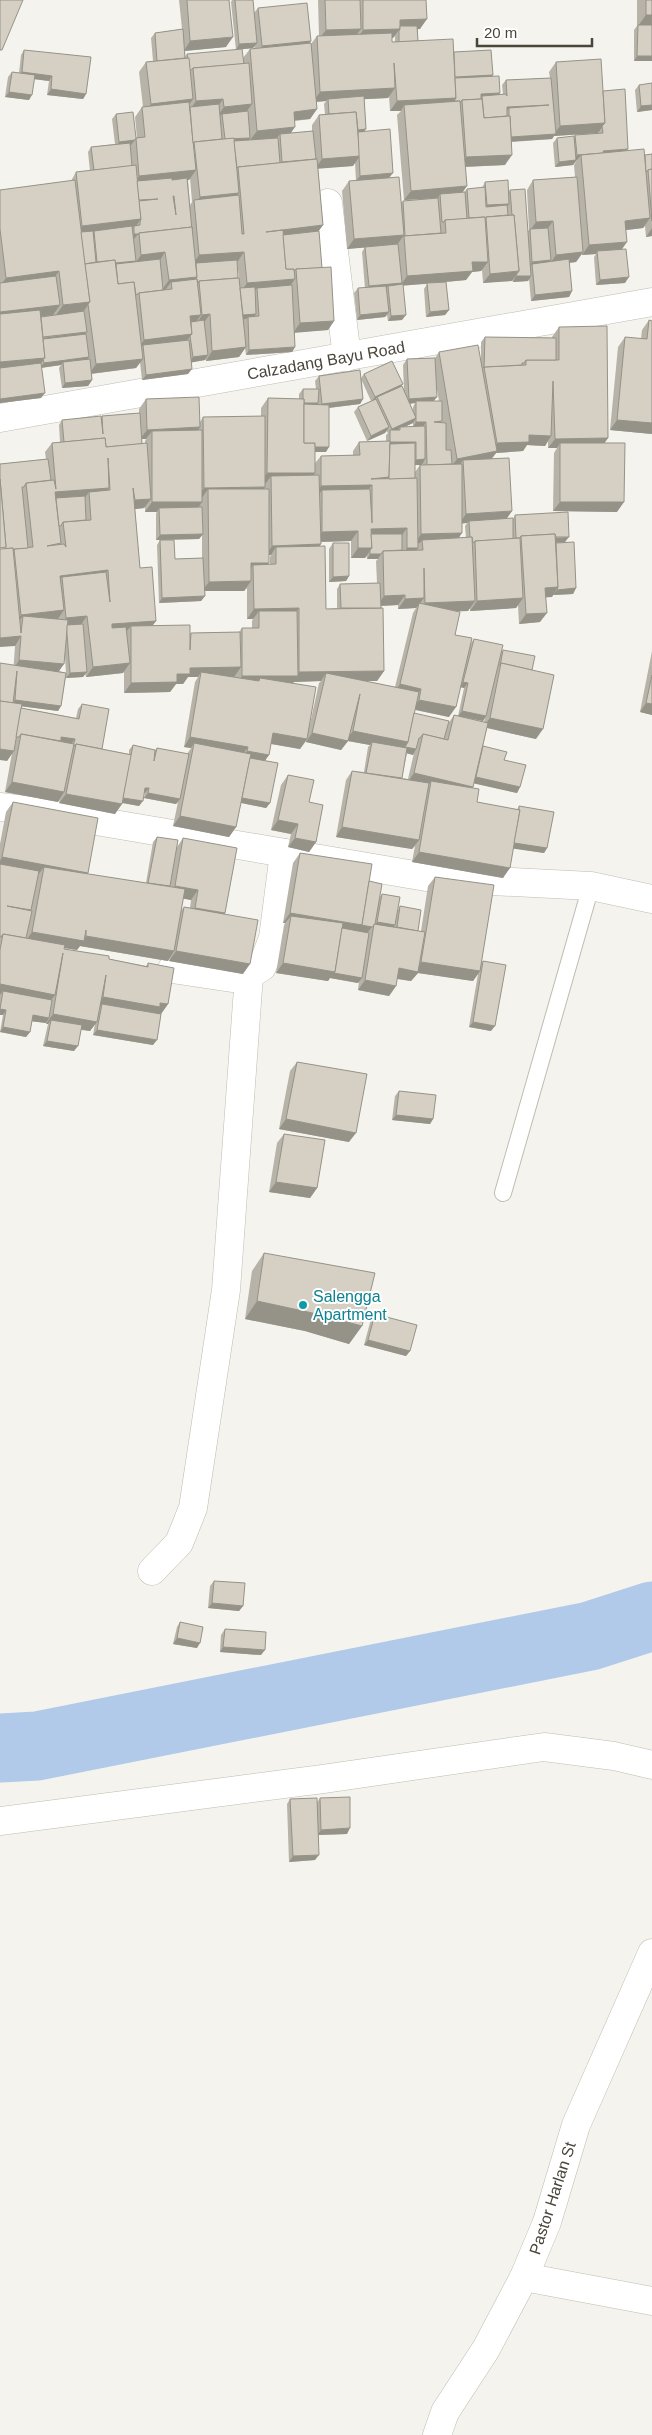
<svg xmlns="http://www.w3.org/2000/svg" width="652" height="2435" font-family="Arial,sans-serif">
  <style>
    .lines { fill: none; stroke-linecap: round; stroke-linejoin: round }
    .river { stroke: #b1cae9; stroke-width: 69 }
    .service-casing { stroke: #bfbcb0; stroke-width: 18 }
    .minor-casing { stroke: #bfbcb0; stroke-width: 29 }
    .tertiary-casing { stroke: #bfbcb0; stroke-width: 29 }
    .service { stroke: #fff; stroke-width: 16 }
    .minor { stroke: #fff; stroke-width: 28 }
    .tertiary { stroke: #fff; stroke-width: 28 }
    .wall { fill: #b7b3a8; fill-rule: evenodd }
    .shaded-wall { fill: #959288 }
    .building { fill: #d5d0c3; stroke: #959288; fill-rule: evenodd }
    .culture-dot { fill: #0f9aa8; stroke: #fff; stroke-width: 2 }
    .labels { text-anchor: middle; stroke-width: 4; stroke-linejoin: round; paint-order: stroke }
    .street-label { font-size: 16px; fill: #48453b; stroke: #fff }
    .culture-label { font-size: 16px; fill: #0d838f; stroke: #fff; text-anchor: start }
  </style>
  <rect width="100%" height="100%" fill="#f4f3ed"/>
  <g class="lines">
    <polyline class="river" points="0,1748 37,1746 590,1636 652,1616"/>
    <defs>
      <polyline id="service" points="503,1193 591,886"/>
      <g id="minor">
        <polyline points="328,203 347,357"/>
        <polyline points="0,807 49,813 432,878 591,886 652,899"/>
        <polyline points="172,969 232,978 249,975 262,967 273,938 284,853"/>
        <polyline points="152,1571 179,1543 193,1508 226,1290 249,975"/>
        <polyline points="0,1821 323,1779 544,1747 614,1756 652,1765"/>
        <polyline points="524,2277 652,2301"/>
        <polyline points="437,2435 445,2412 486,2349 524,2277 547,2222 576,2125 652,1953"/>
      </g>
      <polyline id="tertiary" points="0,418 652,302"/>
    </defs>
    <use href="#service" class="service-casing"/>
    <use href="#minor" class="minor-casing"/>
    <use href="#tertiary" class="tertiary-casing"/>
    <use href="#service" class="service"/>
    <use href="#minor" class="minor"/>
    <use href="#tertiary" class="tertiary"/>
  </g>
  <g class="wall">
    <path d="M 179,0 L 229,0 L 226,47 L 185,51 L 185,57 L 187,54 L 243,58 L 250,49 L 255,49 L 254,46 L 253,48 L 236,50 L 231,2 L 232,0 L 253,0 L 254,13 L 258,8 L 311,41 L 309,44 L 311,44 L 317,36 L 319,36 L 318,0 L 426,0 L 420,29 L 418,29 L 418,41 L 454,52 L 493,75 L 492,77 L 500,93 L 499,95 L 503,94 L 502,85 L 506,80 L 550,78 L 549,72 L 556,62 L 603,91 L 628,149 L 627,151 L 645,155 L 652,154 L 652,236 L 646,237 L 645,226 L 643,228 L 626,230 L 622,249 L 625,283 L 596,285 L 594,257 L 596,254 L 582,255 L 582,254 L 576,262 L 569,263 L 572,291 L 569,297 L 531,301 L 529,279 L 528,281 L 513,282 L 512,280 L 483,283 L 482,270 L 481,271 L 472,272 L 466,280 L 446,282 L 449,310 L 445,315 L 426,317 L 424,289 L 427,284 L 403,285 L 402,320 L 388,321 L 387,315 L 385,317 L 357,320 L 354,293 L 358,288 L 365,288 L 362,252 L 365,247 L 347,249 L 342,191 L 349,181 L 356,181 L 355,162 L 353,166 L 318,168 L 323,225 L 318,231 L 322,268 L 334,321 L 328,330 L 295,332 L 295,347 L 292,352 L 246,355 L 245,348 L 239,357 L 206,361 L 206,359 L 205,360 L 191,362 L 188,374 L 142,380 L 140,362 L 136,368 L 91,374 L 92,380 L 88,386 L 62,388 L 59,368 L 61,365 L 41,368 L 41,398 L 0,403 L 0,190 L 71,181 L 76,172 L 90,171 L 88,152 L 91,147 L 115,144 L 112,119 L 116,114 L 136,138 L 137,138 L 135,117 L 142,107 L 143,107 L 139,72 L 146,62 L 153,61 L 151,38 L 155,33 L 182,29 ZM 395,36 L 395,42 L 392,42 L 392,38 L 393,38 ZM 389,96 L 390,111 L 401,111 L 397,115 L 404,200 L 438,198 L 437,198 L 403,201 L 401,203 L 389,178 L 364,132 L 366,129 L 364,99 L 388,98 ZM 326,101 L 324,104 L 325,114 L 319,115 L 312,125 L 312,131 L 291,133 L 295,121 L 310,119 L 317,109 L 316,102 ZM 599,132 L 599,133 L 575,135 L 574,137 L 557,138 L 553,143 L 555,167 L 573,165 L 576,160 L 577,160 L 574,165 L 575,177 L 533,180 L 527,190 L 529,230 L 528,231 L 510,190 L 509,192 L 485,182 L 482,188 L 467,189 L 464,192 L 462,193 L 465,167 L 505,165 L 512,142 L 552,139 L 554,136 L 598,133 ZM 190,178 L 192,202 L 190,205 L 188,180 L 189,180 ZM 237,261 L 239,278 L 238,278 Z"/>
    <polygon points="637,0 652,0 652,61 634,61 634,30 637,26"/>
    <polygon points="24,50 86,94 83,99 47,95 49,81 34,79 29,100 5,97 8,77 12,72 19,73 21,55"/>
    <polygon points="639,85 652,110 637,112 635,90"/>
    <polygon points="649,320 652,321 652,434 610,430 618,347 625,337 641,339 642,330"/>
    <path d="M 559,327 L 608,438 L 604,443 L 617,512 L 553,511 L 554,453 L 557,448 L 548,448 L 548,441 L 545,446 L 527,445 L 523,451 L 496,453 L 492,458 L 512,511 L 506,519 L 513,519 L 515,515 L 565,542 L 576,588 L 573,594 L 553,595 L 553,594 L 552,597 L 546,597 L 540,622 L 519,624 L 518,605 L 516,608 L 470,611 L 470,608 L 468,611 L 456,611 L 455,635 L 471,643 L 474,639 L 502,652 L 503,650 L 531,670 L 536,739 L 487,728 L 483,746 L 504,760 L 520,787 L 517,793 L 474,783 L 473,788 L 477,802 L 517,810 L 519,806 L 547,848 L 544,853 L 513,848 L 503,878 L 412,862 L 415,846 L 412,849 L 336,837 L 346,780 L 352,771 L 364,772 L 368,747 L 370,745 L 348,741 L 341,750 L 306,742 L 306,741 L 300,749 L 271,744 L 265,761 L 270,803 L 266,808 L 241,803 L 236,827 L 229,837 L 173,826 L 178,802 L 176,804 L 144,798 L 145,793 L 144,793 L 139,806 L 122,803 L 115,814 L 59,803 L 60,799 L 58,802 L 5,792 L 12,753 L 7,761 L 15,646 L 0,464 L 46,459 L 45,452 L 52,443 L 60,442 L 59,425 L 62,420 L 101,417 L 102,416 L 139,413 L 139,409 L 146,399 L 200,422 L 203,417 L 261,416 L 261,408 L 268,398 L 299,399 L 299,394 L 303,389 L 316,389 L 315,381 L 319,376 L 361,378 L 364,374 L 401,386 L 404,392 L 403,365 L 407,359 L 435,358 L 439,352 L 481,359 L 481,342 L 485,337 L 552,338 L 552,337 ZM 362,381 L 371,401 L 358,407 L 354,412 L 367,441 L 385,433 L 386,431 L 388,433 L 386,435 L 386,441 L 359,442 L 353,451 L 353,455 L 321,456 L 315,463 L 315,452 L 326,452 L 329,408 L 360,404 L 363,399 ZM 436,384 L 439,401 L 434,401 ZM 415,403 L 413,407 L 413,410 L 410,404 ZM 413,423 L 413,426 L 404,427 ZM 142,439 L 146,439 L 145,441 L 145,443 L 142,444 ZM 423,462 L 423,465 L 420,465 L 415,472 L 415,465 L 422,465 ZM 145,507 L 145,512 L 157,512 L 156,513 L 156,540 L 199,539 L 202,535 L 202,558 L 175,559 L 160,540 L 157,545 L 159,603 L 201,601 L 205,596 L 205,591 L 244,591 L 247,588 L 247,619 L 253,619 L 252,621 L 252,628 L 242,628 L 239,632 L 191,633 L 190,634 L 153,625 L 156,621 L 140,568 L 135,509 L 144,508 ZM 462,523 L 467,523 L 465,526 L 466,538 L 459,538 ZM 351,541 L 351,558 L 365,558 L 367,556 L 367,559 L 378,559 L 376,561 L 377,583 L 340,584 L 337,589 L 337,608 L 326,609 L 319,547 L 321,542 ZM 269,555 L 271,555 L 270,557 L 270,564 L 268,564 ZM 398,605 L 398,609 L 416,608 L 413,613 L 395,687 L 363,681 L 377,681 L 384,671 L 381,606 ZM 65,657 L 66,673 L 59,671 ZM 124,671 L 124,693 L 170,692 L 176,684 L 183,684 L 188,677 L 198,677 L 195,682 L 184,747 L 191,748 L 187,754 L 157,748 L 155,750 L 133,745 L 129,750 L 129,754 L 102,749 L 82,704 L 78,709 L 76,718 L 21,708 L 21,706 L 58,711 L 61,706 L 66,675 L 66,678 L 83,677 L 85,673 L 86,677 L 123,673 ZM 321,681 L 319,683 L 310,724 L 292,683 L 294,682 ZM 460,687 L 464,688 L 458,716 L 483,721 L 485,718 L 484,722 L 454,715 L 448,724 L 414,713 L 415,710 L 449,717 ZM 407,753 L 413,755 L 414,753 L 408,779 L 402,778 Z"/>
    <polygon points="333,543 349,576 346,581 329,582 329,549"/>
    <polygon points="652,651 652,715 640,712"/>
    <polygon points="288,775 309,802 316,842 309,852 288,847 291,834 271,830 281,785"/>
    <path d="M 13,802 L 87,874 L 146,883 L 153,842 L 157,837 L 177,847 L 183,838 L 225,913 L 225,914 L 243,974 L 169,961 L 170,957 L 168,961 L 80,946 L 77,950 L 64,948 L 64,949 L 109,959 L 146,966 L 148,963 L 168,1004 L 161,1014 L 153,1045 L 93,1035 L 95,1024 L 90,1031 L 81,1030 L 74,1051 L 43,1046 L 48,1024 L 46,1024 L 47,1022 L 46,1023 L 32,1021 L 30,1032 L 26,1037 L 0,1032 L 3,1015 L 0,1015 L 0,844 L 6,812 ZM 183,898 L 191,900 L 190,908 L 184,907 L 181,911 Z"/>
    <polygon points="300,853 369,881 379,898 382,894 398,910 400,906 418,931 421,931 428,886 435,877 481,964 483,961 491,1031 469,1027 478,974 473,981 418,973 411,981 397,979 396,986 389,996 358,990 359,981 358,983 330,978 328,981 276,973 284,925 285,923 283,923 293,863"/>
    <polygon points="297,1062 349,1142 279,1129 290,1071"/>
    <polygon points="399,1091 433,1119 430,1124 392,1120 395,1096"/>
    <polygon points="284,1134 317,1188 310,1198 269,1192 277,1143"/>
    <polygon points="264,1253 362,1326 349,1344 305,1331 245,1319 252,1271"/>
    <polygon points="375,1314 410,1351 406,1356 364,1345 371,1319"/>
    <polygon points="214,1581 243,1606 239,1611 208,1608 210,1586"/>
    <polygon points="180,1622 197,1648 173,1644 177,1627"/>
    <polygon points="225,1629 261,1655 220,1652 221,1635"/>
    <polygon points="320,1798 347,1834 318,1835 315,1860 289,1862 287,1804 290,1799 317,1803"/>
  </g>
  <g class="shaded-wall">
    <polygon points="646,15 652,15 652,28 638,26"/>
    <polygon points="427,19 420,29 399,30 393,38 357,39 363,30 400,20"/>
    <polygon points="361,29 354,38 319,39 326,30"/>
    <polygon points="233,37 226,47 184,51 190,41"/>
    <polygon points="311,41 304,51 255,56 262,46"/>
    <polygon points="257,43 253,48 236,50 239,44"/>
    <polygon points="637,56 652,56 652,61 634,61"/>
    <polygon points="22,72 52,76 49,81 18,77"/>
    <polygon points="493,75 489,81 453,82 453,77"/>
    <polygon points="395,88 388,98 328,101 328,99 326,101 313,102 320,92"/>
    <polygon points="51,89 86,94 83,99 47,95"/>
    <polygon points="9,92 32,95 29,100 5,97"/>
    <polygon points="500,93 496,98 482,96 480,99 481,94"/>
    <polygon points="456,98 449,108 404,105 401,111 390,111 397,101"/>
    <polygon points="193,99 186,109 144,114 151,104"/>
    <polygon points="223,99 217,108 189,111 196,101"/>
    <polygon points="252,104 245,114 222,114 220,116 217,117 224,107"/>
    <polygon points="549,105 509,108 506,112 507,107"/>
    <polygon points="652,105 652,110 637,112 641,106"/>
    <polygon points="317,109 310,119 287,121 294,112"/>
    <polygon points="605,123 598,133 554,136 552,139 506,142 510,137 554,134 560,126"/>
    <polygon points="295,127 288,137 280,134 277,138 250,140 257,131"/>
    <polygon points="366,129 362,134 357,135 356,130"/>
    <polygon points="250,138 247,143 225,140"/>
    <polygon points="135,140 131,145 116,147 119,142"/>
    <polygon points="628,149 624,154 581,155 573,165 555,167 559,162 573,160 577,155 603,151"/>
    <polygon points="512,155 505,165 459,167 466,157"/>
    <polygon points="360,156 353,166 315,169 322,159"/>
    <polygon points="196,170 189,180 136,186 135,182 139,176"/>
    <polygon points="393,173 389,178 356,181 360,176"/>
    <polygon points="467,186 460,196 440,194 438,198 404,200 411,191"/>
    <polygon points="239,193 232,203 194,204 200,197"/>
    <polygon points="509,204 505,209 483,210 487,205"/>
    <polygon points="650,218 643,228 618,231 625,221"/>
    <polygon points="141,219 134,229 134,226 131,230 94,231 92,234 77,234 82,226"/>
    <polygon points="553,221 546,231 529,232 536,222"/>
    <polygon points="323,225 316,235 282,239 266,232"/>
    <polygon points="652,228 652,236 646,237"/>
    <polygon points="134,234 138,234 134,239 131,240"/>
    <polygon points="404,235 397,245 347,249 354,239"/>
    <polygon points="627,242 620,252 597,251 596,254 582,255 589,245"/>
    <polygon points="165,252 159,262 134,265 141,255"/>
    <polygon points="244,252 238,261 192,265 199,255"/>
    <polygon points="583,252 576,262 549,265 556,255"/>
    <polygon points="551,260 547,265 532,264 530,267 528,267 532,262"/>
    <polygon points="136,261 132,266 98,265"/>
    <polygon points="472,262 488,262 481,271 472,272 466,280 400,286 407,276"/>
    <polygon points="59,271 50,284 0,286 6,278"/>
    <polygon points="519,271 512,281 483,283 490,274"/>
    <polygon points="516,276 531,276 528,281 513,282"/>
    <polygon points="197,277 191,287 171,282 166,289 162,290 169,280"/>
    <polygon points="629,277 625,283 596,285 600,280"/>
    <polygon points="295,279 288,289 257,288 254,291 240,293 247,283"/>
    <polygon points="402,283 398,288 388,286 385,289 365,291 369,286"/>
    <polygon points="572,291 569,297 531,301 535,295"/>
    <polygon points="90,302 81,315 54,318 63,305"/>
    <polygon points="60,305 53,315 0,321 0,312"/>
    <polygon points="449,310 445,315 426,317 430,312"/>
    <polygon points="389,312 385,317 357,320 360,315"/>
    <polygon points="210,314 203,324 196,325 202,315"/>
    <polygon points="256,314 253,319 248,317 246,319 237,320 240,315"/>
    <polygon points="201,315 194,325 189,325 190,316"/>
    <polygon points="406,315 402,320 388,321 391,316"/>
    <polygon points="334,321 328,330 293,333 300,323"/>
    <polygon points="87,332 83,338 41,342 42,338"/>
    <polygon points="192,334 185,343 143,345 140,349 137,349 144,340"/>
    <polygon points="246,347 239,357 206,361 212,351"/>
    <polygon points="295,347 292,352 246,355 249,350"/>
    <polygon points="208,355 205,360 189,363 193,357"/>
    <polygon points="89,357 86,362 63,362 61,365 40,368 44,363"/>
    <polygon points="45,358 38,367 0,371 0,362"/>
    <polygon points="143,359 136,368 89,374 96,364"/>
    <polygon points="192,369 188,374 142,380 146,375"/>
    <polygon points="92,380 88,386 62,388 65,383"/>
    <polygon points="403,384 399,389 377,397 375,400 371,402 375,397"/>
    <polygon points="45,393 41,398 0,403 0,399"/>
    <polygon points="437,397 433,402 416,401 415,403 405,404 409,399"/>
    <polygon points="363,399 360,404 319,409 322,404"/>
    <polygon points="303,403 318,403 315,408"/>
    <polygon points="416,418 413,423 400,429 400,427 398,430 390,431 392,429"/>
    <polygon points="617,420 652,423 652,434 610,430"/>
    <polygon points="416,422 426,422 423,427 413,427"/>
    <polygon points="200,427 194,437 152,431 146,439 140,439 147,430"/>
    <polygon points="389,427 385,433 367,441 371,436"/>
    <polygon points="529,435 551,436 545,446 527,445 523,451 496,453 490,461 463,460 458,467 451,467 457,459 491,452 497,443"/>
    <polygon points="608,438 601,448 560,443 557,448 548,448 555,439"/>
    <polygon points="390,442 416,442 412,447 388,445"/>
    <polygon points="303,447 329,447 326,452 299,452"/>
    <polygon points="425,459 422,465 413,465 416,460"/>
    <polygon points="267,473 315,473 309,483 271,476 266,483 260,483"/>
    <polygon points="389,477 383,487 372,485 365,494 322,490 318,496 314,496 321,486 371,479"/>
    <polygon points="265,487 259,497 208,489 202,498 197,498 204,488"/>
    <polygon points="109,488 102,498 89,492 84,499 55,502 55,492"/>
    <polygon points="151,499 144,508 128,510 135,500"/>
    <polygon points="152,502 202,502 196,511 159,508 157,512 145,512"/>
    <polygon points="560,502 624,502 617,512 553,511"/>
    <polygon points="512,511 505,521 469,521 467,523 459,524 466,514"/>
    <polygon points="407,528 400,538 370,539 371,529"/>
    <polygon points="358,531 351,541 315,542 322,532"/>
    <polygon points="462,533 456,542 422,540 420,543 415,543 421,534"/>
    <polygon points="203,534 199,539 156,540 160,535"/>
    <polygon points="569,537 565,542 522,544 522,539"/>
    <polygon points="321,544 314,554 276,547 271,555 266,555 272,546"/>
    <polygon points="358,548 372,548 365,558 351,558"/>
    <polygon points="407,548 418,548 412,558 400,558"/>
    <polygon points="370,554 381,554 378,559 367,559"/>
    <polygon points="251,563 269,563 263,573 253,565 248,572"/>
    <polygon points="108,570 101,579 62,577 56,585 60,576"/>
    <polygon points="349,576 346,581 329,582 333,577"/>
    <polygon points="251,581 244,591 202,591 209,582"/>
    <polygon points="558,587 552,597 538,598 545,588"/>
    <polygon points="576,588 573,594 553,595 557,590"/>
    <polygon points="405,595 398,605 377,606 384,596"/>
    <polygon points="205,596 201,601 159,603 162,598"/>
    <polygon points="424,598 416,608 398,609 405,599"/>
    <polygon points="523,598 516,608 470,611 477,601"/>
    <polygon points="475,601 468,611 419,613 425,603"/>
    <polygon points="299,608 292,618 259,611 253,619 247,619 254,609"/>
    <polygon points="64,610 57,620 23,616 17,624 14,624 21,615"/>
    <polygon points="547,613 540,622 519,624 526,614"/>
    <polygon points="87,616 80,626 59,628 66,618"/>
    <polygon points="156,621 149,630 131,626 126,632 105,634 112,624"/>
    <polygon points="21,636 15,646 0,647 0,638"/>
    <polygon points="19,660 64,664 57,674 13,670"/>
    <polygon points="130,663 123,673 86,677 93,667"/>
    <polygon points="241,667 234,677 201,677 201,672 198,677 188,677 183,684 176,684 170,692 124,693 131,683 177,674 190,668"/>
    <polygon points="384,671 377,681 324,681 326,673 321,681 294,682 291,685 259,681 260,678 254,686 235,686 242,676 297,676 299,672"/>
    <polygon points="87,672 83,677 66,678 70,673"/>
    <polygon points="463,682 468,683 464,688 460,687"/>
    <polygon points="400,684 421,689 415,699 393,694"/>
    <polygon points="15,700 61,706 58,711 11,705"/>
    <polygon points="419,700 456,707 449,717 412,709"/>
    <polygon points="646,703 652,704 652,715 640,712"/>
    <polygon points="462,711 486,716 483,721 458,716"/>
    <polygon points="490,718 543,729 536,739 483,727"/>
    <polygon points="353,731 408,742 401,752 372,742 370,745 348,741 341,750 306,742 312,733 346,740"/>
    <polygon points="273,733 307,739 300,749 266,743"/>
    <polygon points="61,737 75,739 71,744 58,742"/>
    <polygon points="190,737 248,747 241,757 194,743 191,748 184,747"/>
    <polygon points="405,747 416,749 413,755 402,752"/>
    <polygon points="0,749 14,751 7,761 0,760"/>
    <polygon points="247,751 269,755 262,765 240,761"/>
    <polygon points="414,773 473,787 467,797 431,781 427,787 407,783"/>
    <polygon points="476,777 520,787 517,793 472,783"/>
    <polygon points="12,782 64,792 58,802 5,792"/>
    <polygon points="145,788 149,788 145,793 142,793"/>
    <polygon points="148,793 180,799 176,804 144,798"/>
    <polygon points="66,794 122,804 115,814 59,803"/>
    <polygon points="122,797 143,801 139,806 118,802"/>
    <polygon points="240,797 270,803 266,808 237,802"/>
    <polygon points="180,816 236,827 229,837 173,826"/>
    <polygon points="278,820 298,824 291,834 271,830"/>
    <polygon points="342,827 419,840 412,849 336,837"/>
    <polygon points="295,838 316,842 309,852 288,847"/>
    <polygon points="513,842 547,848 544,853 509,848"/>
    <polygon points="419,852 510,868 503,878 412,862"/>
    <polygon points="2,857 88,873 81,883 44,867 38,875 0,868 0,861"/>
    <polygon points="175,886 198,890 191,900 168,896"/>
    <polygon points="195,908 225,913 219,923 188,917"/>
    <polygon points="290,913 372,927 368,932 341,932 291,916 285,923 283,923"/>
    <polygon points="377,922 395,925 392,930 374,927"/>
    <polygon points="32,932 83,940 86,936 174,951 168,961 80,946 77,950 25,942"/>
    <polygon points="176,951 250,964 243,974 169,961"/>
    <polygon points="421,962 480,971 473,981 418,973 411,981 392,978 399,968 415,971"/>
    <polygon points="283,963 335,972 362,978 358,983 330,978 328,981 276,973"/>
    <polygon points="365,980 396,986 389,996 358,990"/>
    <polygon points="0,984 55,995 48,1004 3,991 0,995"/>
    <polygon points="103,997 160,1003 168,1004 161,1014 102,1004 99,1008 96,1007"/>
    <polygon points="0,1009 6,1010 3,1015 0,1015"/>
    <polygon points="53,1014 97,1022 90,1031 50,1024 51,1020 48,1024 46,1024"/>
    <polygon points="33,1015 49,1018 46,1023 29,1021"/>
    <polygon points="473,1022 495,1026 491,1031 469,1027"/>
    <polygon points="3,1027 30,1032 26,1037 0,1032"/>
    <polygon points="97,1030 157,1040 153,1045 93,1035"/>
    <polygon points="47,1041 78,1046 74,1051 43,1046"/>
    <polygon points="396,1115 433,1119 430,1124 392,1120"/>
    <polygon points="286,1119 356,1133 349,1142 279,1129"/>
    <polygon points="276,1182 317,1188 310,1198 269,1192"/>
    <polygon points="257,1301 317,1314 362,1326 349,1344 305,1331 245,1319"/>
    <polygon points="368,1340 410,1351 406,1356 364,1345"/>
    <polygon points="212,1603 243,1606 239,1611 208,1608"/>
    <polygon points="177,1638 200,1643 197,1648 173,1644"/>
    <polygon points="223,1647 265,1650 261,1655 220,1652"/>
    <polygon points="350,1828 347,1834 317,1835 321,1830"/>
    <polygon points="319,1855 315,1860 289,1862 293,1856"/>
  </g>
  <g class="building">
    <polygon points="0,0 23,0 2,50 0,50"/>
    <polygon points="187,0 229,0 233,37 190,41"/>
    <polygon points="235,0 253,0 257,43 239,44"/>
    <polygon points="325,0 360,0 361,29 326,30"/>
    <polygon points="363,0 426,0 427,19 400,20 400,29 363,30"/>
    <rect x="646" y="0" width="6" height="15"/>
    <polygon points="307,3 311,41 262,46 258,8"/>
    <polygon points="638,25 652,25 652,56 637,56"/>
    <polygon points="400,26 417,26 418,41 399,42 399,31 400,29"/>
    <polygon points="183,29 185,58 157,61 155,33"/>
    <polygon points="392,33 392,42 453,39 456,98 397,101 394,63 395,88 320,92 317,36"/>
    <polygon points="311,43 317,109 294,112 295,127 257,131 250,49"/>
    <polygon points="242,49 244,64 193,68 190,71 187,54"/>
    <polygon points="24,50 91,57 86,94 51,89 52,76 22,72"/>
    <polygon points="491,50 493,75 455,77 454,52"/>
    <polygon points="189,58 193,99 151,104 146,62"/>
    <polygon points="601,59 605,123 560,126 556,62"/>
    <polygon points="249,63 252,104 224,107 223,99 196,101 193,68"/>
    <polygon points="12,72 35,75 32,95 9,92"/>
    <polygon points="499,76 500,93 481,94 481,99 462,100 460,103 460,101 454,101 456,98 455,78"/>
    <polygon points="551,78 556,134 511,137 510,116 509,116 509,108 549,105 507,107 507,116 484,118 482,96 506,94 507,96 506,80"/>
    <polygon points="652,83 652,105 641,106 639,85"/>
    <polygon points="625,89 628,149 603,151 604,153 577,155 575,135 603,133 602,126 605,123 603,91"/>
    <polygon points="364,96 366,129 358,130 356,112 329,114 328,99"/>
    <polygon points="482,99 484,118 510,116 512,155 466,157 462,100"/>
    <polygon points="460,101 467,186 411,191 404,105"/>
    <polygon points="189,102 196,170 139,176 136,138 145,137 142,107"/>
    <polygon points="219,104 222,139 194,142 194,143 193,143 190,107"/>
    <polygon points="248,111 250,138 225,139 222,114"/>
    <polygon points="133,112 136,138 135,140 119,142 116,114"/>
    <polygon points="356,112 360,156 322,159 319,115"/>
    <polygon points="390,129 393,173 360,176 358,132"/>
    <polygon points="313,131 316,159 282,162 280,134"/>
    <polygon points="574,136 576,160 559,162 557,138"/>
    <polygon points="234,138 239,193 200,197 194,142"/>
    <polygon points="278,138 280,163 238,167 237,168 234,141"/>
    <polygon points="130,143 132,166 94,170 91,147"/>
    <polygon points="644,149 650,218 625,221 627,242 589,245 581,155"/>
    <polygon points="652,154 652,169 648,170 646,172 645,155"/>
    <polygon points="317,159 323,225 266,232 283,230 286,269 294,269 295,279 247,283 244,252 199,255 194,200 239,195 242,234 244,234 238,167"/>
    <polygon points="136,165 141,219 82,226 76,172"/>
    <polygon points="652,169 652,221 648,170"/>
    <polygon points="399,177 404,235 354,239 349,181"/>
    <polygon points="577,177 583,252 556,255 553,221 536,222 533,180"/>
    <path d="M 172,178 L 172,180 L 187,178 L 192,230 L 192,227 L 139,233 L 139,234 L 134,234 L 134,226 L 140,225 L 140,222 L 141,219 L 139,201 L 158,199 L 139,200 L 137,181 ZM 173,196 L 174,196 L 176,215 Z"/>
    <polygon points="75,180 90,302 63,305 59,271 6,278 0,229 0,190"/>
    <polygon points="508,180 509,204 487,205 485,182"/>
    <polygon points="485,187 486,207 507,205 508,215 486,217 485,218 485,217 469,218 467,189"/>
    <polygon points="525,189 531,276 516,276 516,275 519,271 514,215 512,215 510,190"/>
    <polygon points="465,192 467,219 445,220 444,222 442,222 440,194"/>
    <polygon points="438,198 441,233 405,236 403,201"/>
    <polygon points="514,215 519,271 490,274 486,217"/>
    <polygon points="485,217 488,262 472,262 473,271 407,276 404,236 446,233 445,220"/>
    <polygon points="132,226 136,261 115,263 115,260 97,262 94,231"/>
    <polygon points="192,227 197,277 169,280 165,252 141,255 139,233"/>
    <polygon points="548,228 551,260 532,262 530,229"/>
    <polygon points="93,231 96,262 85,264 81,232"/>
    <polygon points="319,231 322,268 296,269 294,271 294,269 286,269 283,235"/>
    <polygon points="398,244 402,283 369,286 365,247"/>
    <polygon points="626,249 629,277 600,280 597,251"/>
    <polygon points="160,259 163,290 139,293 136,295 134,282 118,284 116,264"/>
    <polygon points="569,259 572,291 535,295 532,264"/>
    <polygon points="115,260 118,284 134,282 143,359 96,364 88,304 90,302 85,264"/>
    <polygon points="237,260 238,278 199,281 198,283 197,279 196,279 197,277 196,263"/>
    <polygon points="331,267 334,321 300,323 296,269"/>
    <polygon points="56,276 60,305 0,312 0,283"/>
    <polygon points="239,278 246,347 212,351 210,314 202,315 199,281"/>
    <polygon points="197,279 201,315 190,316 192,334 144,340 139,293 172,289 171,282"/>
    <polygon points="446,282 449,310 430,312 427,283"/>
    <polygon points="403,284 406,315 391,316 388,286"/>
    <polygon points="292,285 295,347 249,350 248,317 259,316 257,288"/>
    <polygon points="386,286 389,312 360,315 358,288"/>
    <polygon points="255,287 256,314 243,315 240,288"/>
    <polygon points="40,310 45,358 0,362 0,314"/>
    <polygon points="84,311 87,332 43,337 41,317"/>
    <polygon points="204,320 208,355 193,357 190,336 192,334 191,322"/>
    <polygon points="649,320 652,321 652,423 617,420 625,337 647,339"/>
    <polygon points="607,326 608,438 555,439 553,381 551,436 529,435 529,442 497,443 484,367 526,365 526,360 559,360 559,327"/>
    <polygon points="86,334 89,357 44,363 43,359 45,358 43,339"/>
    <polygon points="485,337 556,338 556,360 526,360 524,363 522,363 522,365 484,367 484,368"/>
    <polygon points="189,340 192,369 146,375 143,345"/>
    <polygon points="478,345 497,451 457,459 439,352"/>
    <polygon points="435,358 437,397 409,399 407,359"/>
    <polygon points="90,359 92,380 65,383 63,362"/>
    <polygon points="392,361 403,384 375,397 364,374"/>
    <polygon points="41,363 45,393 0,399 0,368"/>
    <polygon points="360,370 363,399 322,404 319,376"/>
    <polygon points="402,386 416,418 392,429 377,397"/>
    <polygon points="303,389 319,389 318,403 304,403 304,399 303,399"/>
    <polygon points="199,397 200,427 147,430 146,399"/>
    <polygon points="268,398 304,399 304,443 315,443 315,473 267,473"/>
    <polygon points="376,399 389,427 371,436 358,407"/>
    <polygon points="416,401 442,401 442,421 434,422 446,423 446,450 451,450 452,464 427,465 426,422 416,422"/>
    <polygon points="304,404 329,405 329,447 315,447 315,443 304,443"/>
    <polygon points="140,413 142,444 106,447 105,438 64,442 62,420 101,416 103,434 102,416"/>
    <polygon points="265,416 265,487 204,488 203,417"/>
    <polygon points="425,426 425,459 416,460 416,442 390,442 390,430 400,430 400,427"/>
    <polygon points="202,430 202,502 152,502 152,431"/>
    <path d="M 105,438 L 106,447 L 147,443 L 151,499 L 135,500 L 133,488 L 140,568 L 152,567 L 156,621 L 112,624 L 112,628 L 126,627 L 130,663 L 93,667 L 87,616 L 66,618 L 62,577 L 106,572 L 110,602 L 108,570 L 60,576 L 64,610 L 21,615 L 14,549 L 33,547 L 26,483 L 54,480 L 56,489 L 52,443 ZM 108,458 L 110,490 L 89,492 L 91,520 L 63,522 L 66,547 L 64,544 L 47,546 L 61,543 L 55,492 L 109,488 Z"/>
    <polygon points="390,441 389,477 371,479 417,478 418,548 407,548 407,528 371,529 372,548 358,548 358,531 322,532 322,490 370,489 372,523 372,485 321,486 321,456 360,455 359,442"/>
    <polygon points="415,443 415,478 389,479 389,477 390,444"/>
    <polygon points="560,443 625,443 624,502 560,502"/>
    <polygon points="509,458 512,511 466,514 463,460"/>
    <polygon points="48,459 51,480 26,483 24,487 22,487 28,548 14,549 13,551 13,548 5,549 6,547 0,479 0,464"/>
    <polygon points="462,464 462,533 421,534 420,465"/>
    <polygon points="319,475 321,544 272,546 271,476"/>
    <polygon points="0,479 6,547 0,548"/>
    <polygon points="208,489 269,489 269,563 251,563 251,581 209,582"/>
    <polygon points="85,496 86,520 63,522 61,526 59,526 56,498"/>
    <polygon points="202,507 203,534 160,535 159,508"/>
    <polygon points="568,512 569,537 556,537 555,534 521,536 520,538 516,538 515,515"/>
    <polygon points="513,518 513,539 475,541 473,543 472,537 470,538 469,521"/>
    <polygon points="371,534 402,534 402,550 383,551 381,554 370,554 370,550 372,548"/>
    <polygon points="555,534 558,587 545,588 547,613 526,614 521,536"/>
    <polygon points="472,537 475,601 425,603 424,568 424,598 405,599 405,595 384,596 383,551 423,550 422,540"/>
    <polygon points="520,538 523,598 477,601 475,541"/>
    <polygon points="160,540 174,540 175,559 203,558 205,596 162,598"/>
    <polygon points="574,542 576,588 557,590 558,587 556,543"/>
    <polygon points="333,543 349,543 349,576 333,577"/>
    <polygon points="325,546 326,609 383,608 384,671 299,672 299,608 254,609 253,565 276,564 276,547"/>
    <polygon points="13,548 21,633 23,616 68,620 64,664 19,660 21,636 0,638 0,549"/>
    <polygon points="380,583 381,608 341,608 340,584"/>
    <polygon points="419,603 460,612 455,635 472,638 456,707 419,700 421,689 400,684"/>
    <polygon points="259,611 297,611 298,676 242,676 242,628 259,628"/>
    <polygon points="83,624 87,672 70,673 67,634 67,625"/>
    <polygon points="190,625 190,650 191,633 240,632 241,667 190,668 190,674 177,674 177,682 131,683 131,626"/>
    <polygon points="474,639 503,645 486,716 462,711 468,683 463,682"/>
    <polygon points="503,650 535,656 532,670 501,663 500,666"/>
    <polygon points="0,663 66,673 61,706 15,700 17,671 13,703 0,701"/>
    <polygon points="501,663 554,675 543,729 490,718"/>
    <polygon points="201,672 259,681 260,678 316,687 307,739 273,733 269,755 247,751 248,747 190,737"/>
    <polygon points="326,673 419,692 408,742 353,731 360,694 348,741 312,733"/>
    <polygon points="652,675 652,704 646,703"/>
    <polygon points="0,701 22,704 14,751 0,749"/>
    <polygon points="82,704 109,709 102,749 76,744 73,747 75,739 61,737 61,741 21,734 19,737 16,737 21,708 79,719"/>
    <polygon points="414,713 449,721 444,739 423,734 420,738 419,738 416,749 405,747 408,742"/>
    <polygon points="454,715 488,723 473,787 414,773 423,734 448,740"/>
    <polygon points="21,734 74,744 64,792 12,782"/>
    <polygon points="372,742 407,748 402,778 366,773"/>
    <polygon points="194,743 251,754 236,827 180,816"/>
    <polygon points="76,744 132,755 122,804 66,794"/>
    <polygon points="133,745 155,750 154,761 157,748 189,754 180,799 148,793 149,788 145,788 143,801 123,798"/>
    <polygon points="483,746 507,752 504,760 526,765 520,787 476,777"/>
    <polygon points="250,758 278,763 270,803 242,798"/>
    <polygon points="352,771 429,783 419,840 342,827"/>
    <polygon points="288,775 314,780 309,802 323,805 316,842 295,838 298,824 278,820"/>
    <polygon points="431,781 479,789 477,802 520,810 510,868 419,852"/>
    <polygon points="13,802 98,818 88,873 2,857"/>
    <polygon points="519,806 554,812 547,848 514,843 520,810 519,810"/>
    <polygon points="157,837 178,840 170,886 148,883"/>
    <polygon points="183,838 237,848 225,913 195,908 198,890 175,886"/>
    <polygon points="300,853 372,864 362,925 290,913"/>
    <polygon points="0,864 39,871 31,910 7,906 32,911 26,938 3,934 1,937 0,937"/>
    <polygon points="44,867 185,889 174,951 86,936 86,930 84,941 32,932"/>
    <polygon points="435,877 494,885 480,971 421,962"/>
    <polygon points="369,881 382,884 375,924 372,927 361,925 362,925"/>
    <polygon points="382,894 400,897 395,925 377,922"/>
    <polygon points="400,906 421,910 418,931 397,927"/>
    <polygon points="184,907 258,920 250,964 176,951"/>
    <polygon points="291,916 343,923 335,972 283,963"/>
    <polygon points="374,924 425,932 418,972 399,968 396,986 365,980"/>
    <polygon points="342,928 369,933 362,978 334,973 335,972"/>
    <polygon points="3,934 65,945 64,949 109,956 109,959 148,967 148,963 174,968 168,1004 160,1003 160,1007 103,997 106,975 97,1022 53,1014 63,953 55,995 0,984 0,950"/>
    <polygon points="483,961 506,965 495,1026 473,1022"/>
    <polygon points="3,991 52,1000 49,1018 33,1015 30,1032 3,1027 6,1010 0,1009"/>
    <polygon points="102,1004 161,1014 157,1040 97,1030"/>
    <polygon points="51,1020 82,1025 78,1046 47,1041"/>
    <polygon points="297,1062 367,1074 356,1133 286,1119"/>
    <polygon points="399,1091 436,1095 433,1119 396,1115"/>
    <polygon points="284,1134 325,1140 317,1188 276,1182"/>
    <polygon points="264,1253 375,1273 362,1326 317,1314 257,1301"/>
    <polygon points="375,1314 417,1325 410,1351 368,1340"/>
    <polygon points="214,1581 245,1583 243,1606 212,1603"/>
    <polygon points="180,1622 203,1627 200,1643 177,1638"/>
    <polygon points="225,1629 266,1632 265,1650 223,1647"/>
    <polygon points="350,1797 350,1828 321,1830 320,1798"/>
    <polygon points="317,1798 319,1855 293,1856 290,1799"/>
  </g>
  <circle class="culture-dot" cx="303" cy="1305" r="5"/>
  <g class="labels">
    <g class="street-label">
      <text transform="translate(326 360) rotate(-10)" y="6">Calzadang Bayu Road</text>
      <text transform="translate(552 2198) rotate(-72)" y="6">Pastor Harlan St</text>
    </g>
    <g class="culture-label">
      <text x="313" y="1302">Salengga<tspan x="313" dy="18">Apartment</tspan></text>
    </g>
  </g>
  <path d="M477 38v8h115v-8" fill="none" stroke="#48453b" stroke-width="2.5"/>
  <text x="484" y="38" font-size="15" fill="#48453b" stroke="#ffffff" stroke-width="4" paint-order="stroke">20 m</text>
</svg>
